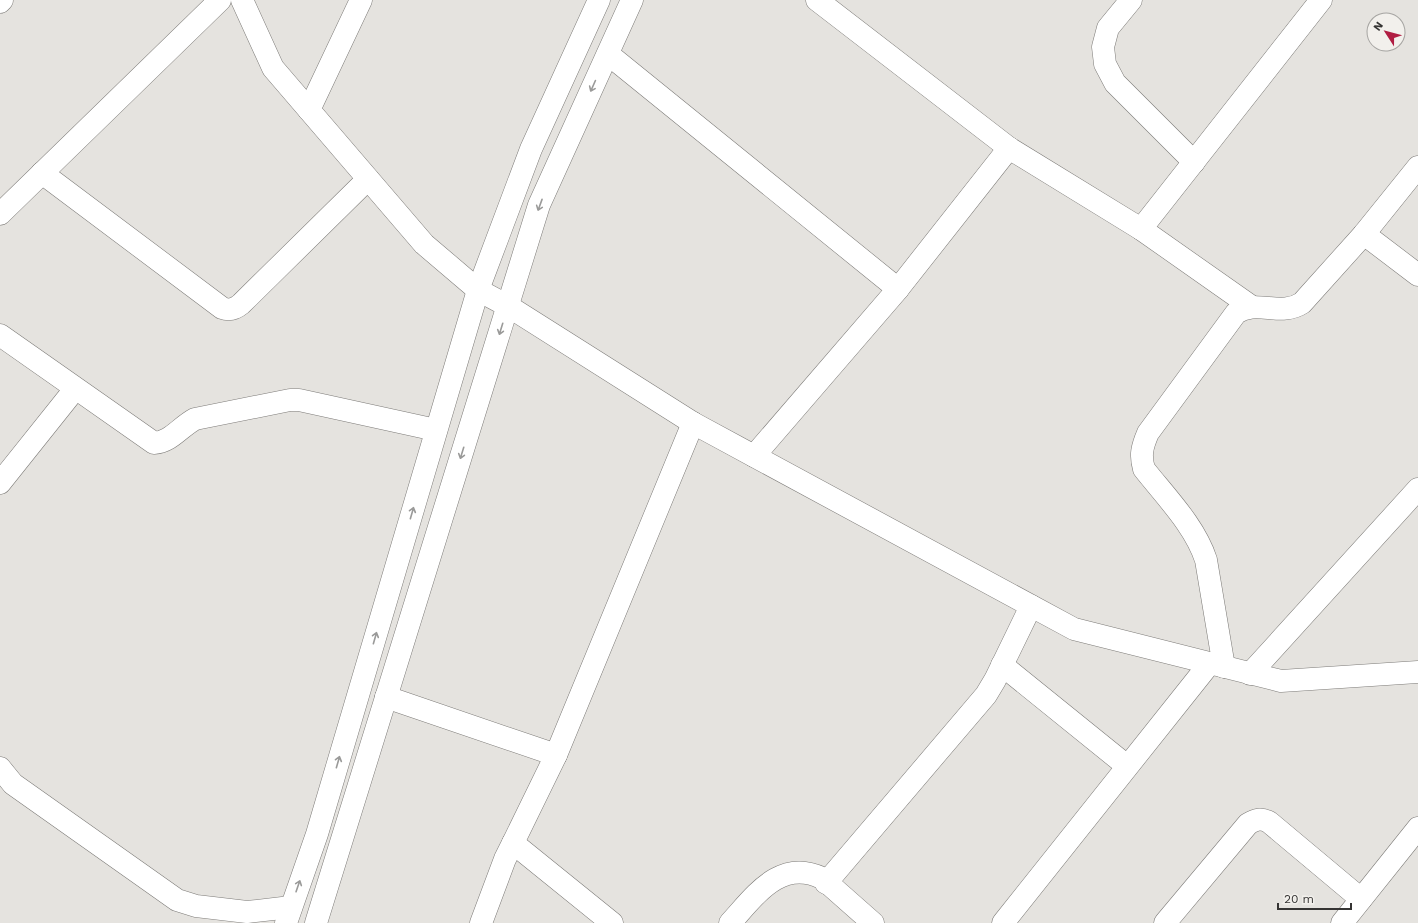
<svg xmlns="http://www.w3.org/2000/svg" width="1418" height="923" font-family="'Work Sans',sans-serif">
  <style>
    .lines { fill: none; stroke-linecap: round; stroke-linejoin: round }
    .street-casing { stroke: #7d7b78; stroke-width: 23 }
    .secondary-casing { stroke: #7d7b78; stroke-width: 23 }
    .primary-casing { stroke: #7d7b78; stroke-width: 23 }
    .street { stroke: #fff; stroke-width: 22 }
    .secondary { stroke: #fff; stroke-width: 22 }
    .primary { stroke: #fff; stroke-width: 22 }
    .oneway { stroke: #9a9a99 }
  </style>
  <rect width="100%" height="100%" fill="#e5e3df"/>
  <g class="lines">
    <defs>
      <g id="street">
        <polyline points="242,0 273,68 424,244 478,290"/>
        <polyline points="817,0 1009,148"/>
        <polyline points="1131,0 1108,28 1103,47 1105,64 1115,83 1194,162"/>
        <polyline points="0,2 2,0"/>
        <polyline points="608,54 898,289"/>
        <polyline points="309,110 361,0"/>
        <path d="M 42,173 L 222,308 C 230,311 235,309 241,304 L 368,179"/>
        <polyline points="0,214 220,0"/>
        <polyline points="1141,229 1252,307"/>
        <polyline points="1364,234 1418,275"/>
        <path d="M 0,335 L 154,443 C 171,442 180,427 195,419 L 290,400 L 299,400 L 436,430"/>
        <polyline points="0,483 75,389"/>
        <polyline points="1002,665 1127,766"/>
        <path d="M 1224,667 L 1206,560 C 1195,526 1166,497 1144,469 C 1140,455 1142,447 1148,433 L 1236,313 C 1256,299 1281,317 1302,303 L 1364,234 L 1418,167"/>
        <polyline points="1250,674 1418,489"/>
        <polyline points="386,697 556,755"/>
        <polyline points="0,768 13,784 177,900 196,906 247,912 291,907"/>
        <polyline points="826,883 986,695 995,680 1031,606"/>
        <polyline points="481,923 505,859 513,843"/>
        <polyline points="612,923 513,843 556,755 693,423"/>
        <path d="M 730,923 C 755,896 780,858 822,878 L 873,923"/>
        <polyline points="1003,923 1210,663"/>
        <path d="M 1165,923 L 1248,824 C 1256,819 1261,818 1269,822 L 1361,899"/>
        <polyline points="1342,923 1418,828"/>
      </g>
      <g id="secondary">
        <polyline points="478,290 508,306 693,423 1074,629 1281,681 1418,672"/>
        <polyline points="754,456 898,289 1009,148 1141,229 1321,0"/>
      </g>
      <g id="primary">
        <polyline points="286,923 317,834 478,290 531,149 599,0"/>
        <polyline points="316,923 539,205 632,0"/>
      </g>
    </defs>
    <use href="#street" class="street-casing"/>
    <use href="#secondary" class="secondary-casing"/>
    <use href="#primary" class="primary-casing"/>
    <use href="#street" class="street"/>
    <use href="#secondary" class="secondary"/>
    <use href="#primary" class="primary"/>
  </g>
  <defs><path id="oneway-shaft" d="M-6 0H5M1.5-3L5.5 0L1.5 3" fill="none" stroke-width="1.6" stroke-linecap="round" stroke-linejoin="round"/></defs>
  <g class="oneway">
    <use href="#oneway-shaft" transform="translate(593 86) rotate(114)"/>
    <use href="#oneway-shaft" transform="translate(540 205) rotate(110)"/>
    <use href="#oneway-shaft" transform="translate(501 329) rotate(107)"/>
    <use href="#oneway-shaft" transform="translate(462 453) rotate(107)"/>
    <use href="#oneway-shaft" transform="translate(412 513) rotate(-74)"/>
    <use href="#oneway-shaft" transform="translate(375 638) rotate(-74)"/>
    <use href="#oneway-shaft" transform="translate(338 762) rotate(-74)"/>
    <use href="#oneway-shaft" transform="translate(298 886) rotate(-71)"/>
  </g>
  <g transform="translate(1386 32) rotate(306)"><circle r="19" fill="#f2f0ec" stroke="#a6a5a2"/>
  <path d="M0-3L7 15L0 10L-7 15Z" fill="#b01d42"/>
  <text y="-6" font-size="11" font-weight="bold" text-anchor="middle" fill="#353433">N</text>
  </g>
  <path d="M1278 903v6h73v-6" fill="none" stroke="#353433" stroke-width="2"/>
  <text x="1284" y="903" font-size="12" fill="#353433" stroke="#f2f0ec" stroke-width="3" paint-order="stroke">20 m</text>
</svg>
